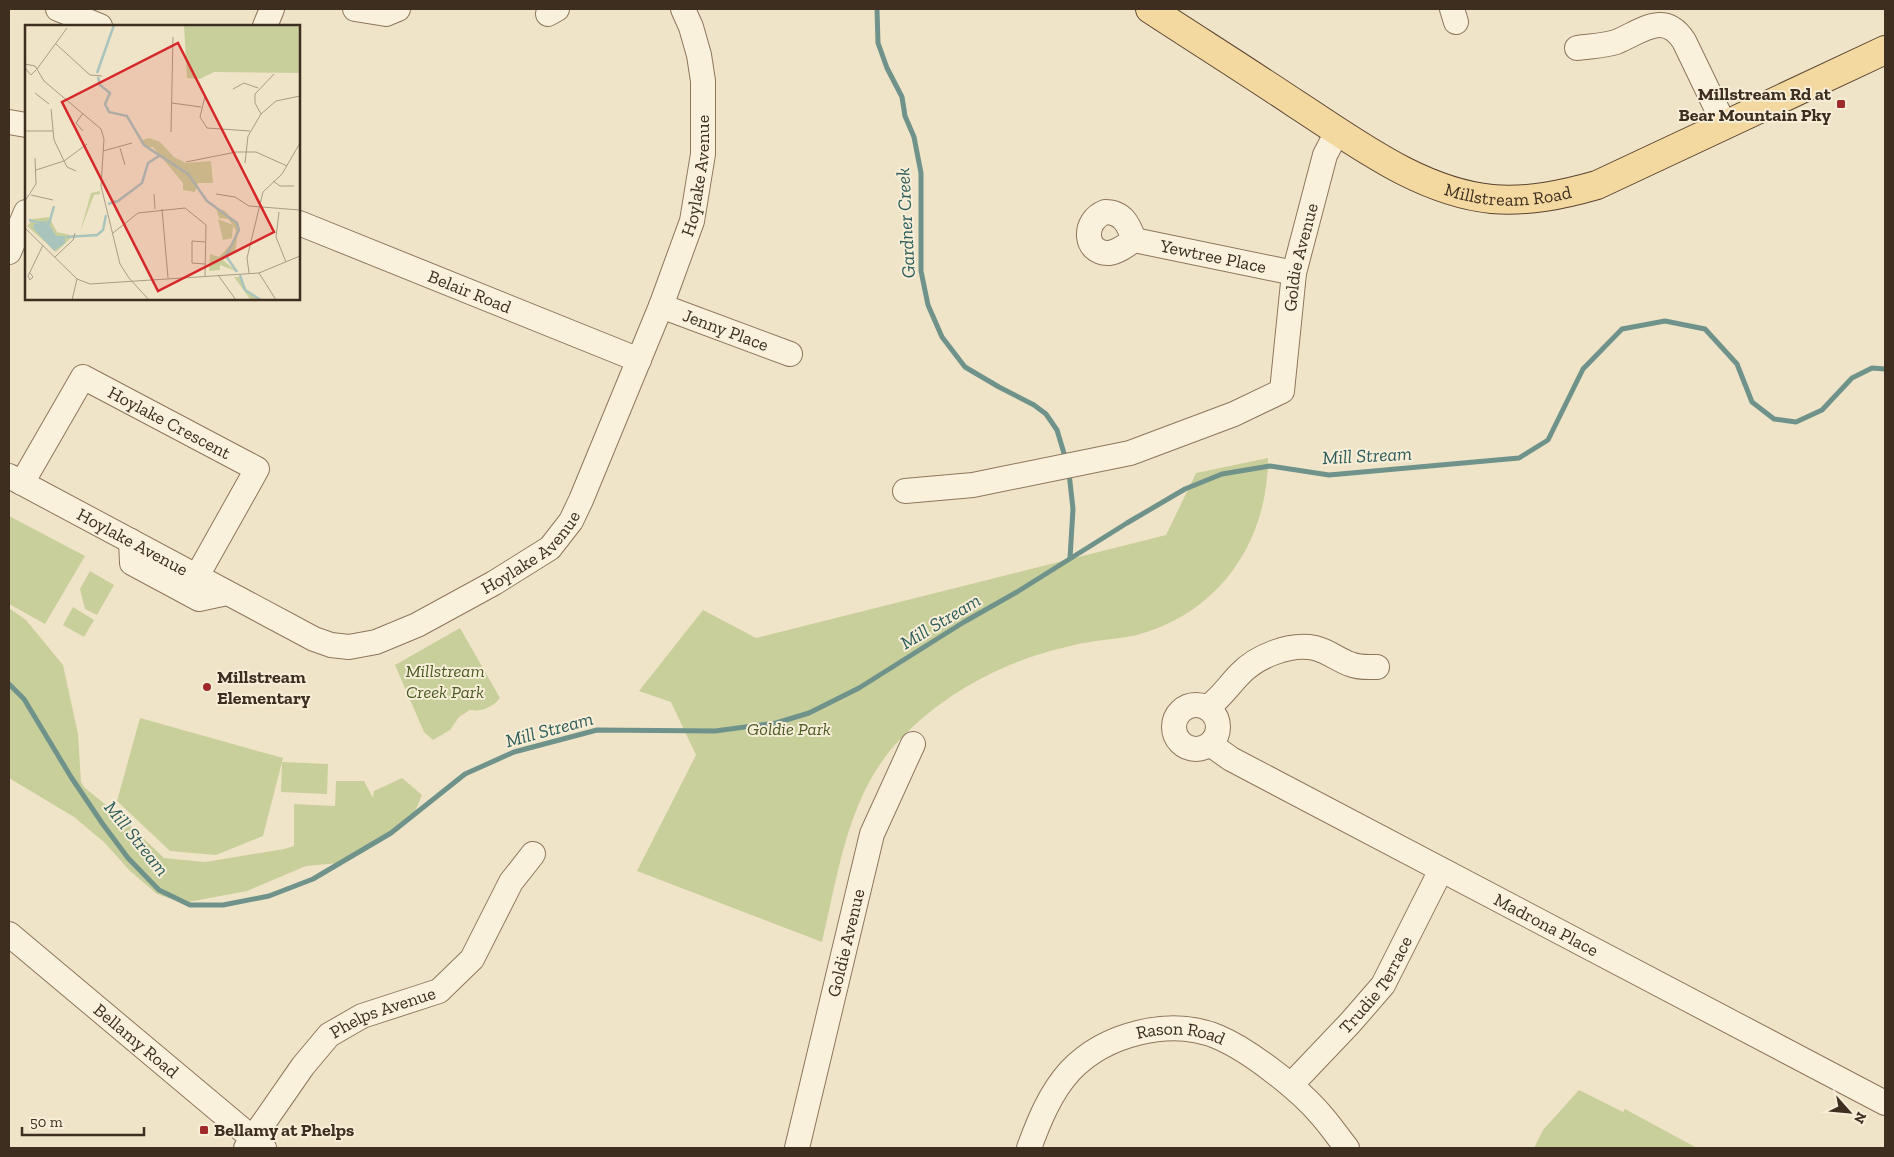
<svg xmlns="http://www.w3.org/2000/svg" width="1894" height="1157" font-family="'Zilla Slab',serif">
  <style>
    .green { fill: #c9cf9b }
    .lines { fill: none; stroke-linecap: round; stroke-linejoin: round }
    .stream { stroke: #6f938a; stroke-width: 5 }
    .minor-casing { stroke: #8d765c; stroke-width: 26 }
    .major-casing { stroke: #5b4430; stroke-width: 30 }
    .minor { stroke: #faf1dc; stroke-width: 24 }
    .major { stroke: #f3d9a0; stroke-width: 28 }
    .poi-dot { fill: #9e2a2b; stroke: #f7eed8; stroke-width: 2 }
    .labels { text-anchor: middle; stroke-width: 4; stroke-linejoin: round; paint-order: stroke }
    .poi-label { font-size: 18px; font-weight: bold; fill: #3d2e20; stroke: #f7eed8; text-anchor: start }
    .street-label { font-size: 18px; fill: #3d2e20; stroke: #f7eed8 }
    .park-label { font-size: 18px; font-style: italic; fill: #4d5a26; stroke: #f7eed8 }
    .water-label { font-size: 19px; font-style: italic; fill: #2f5d5a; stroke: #f7eed8 }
    .inset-river { fill: none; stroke: #a9c4bc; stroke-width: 2.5 }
    .inset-road { fill: none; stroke: #a89b85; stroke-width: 1 }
    .view { fill: #d62828; fill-opacity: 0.15; stroke: #d62828; stroke-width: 2.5 }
    .inset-edge { fill: none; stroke: #3d2e20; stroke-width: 2.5 }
  </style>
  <rect width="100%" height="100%" fill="#f0e4c8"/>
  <g class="green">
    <path d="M 1268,458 C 1268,542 1219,613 1137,635 C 1123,638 1109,639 1096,641 C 1076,644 1056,649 1037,655 C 984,672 931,704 894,746 C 847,800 838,875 822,942 L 637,871 L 696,755 L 671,702 L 639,691 L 703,610 L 756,638 L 1166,535 L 1196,473 Z"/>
    <polygon points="9,516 85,556 45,624 9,604"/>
    <polygon points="90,571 114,585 97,615 85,609 80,589"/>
    <polygon points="73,607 94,620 84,637 63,625"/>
    <polygon points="9,608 26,620 63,665 78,734 81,782 84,787 123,819 164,858 205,862 284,849 294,846 294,804 335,806 336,781 364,781 373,798 374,791 402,778 422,795 416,809 400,829 362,853 340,863 306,866 247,891 183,903 157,894 129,870 105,843 74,817 9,778"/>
    <path d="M 460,628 L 500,698 C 492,708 481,712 470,710 L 459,717 L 450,730 L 433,740 L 424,732 L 395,665 Z"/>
    <polygon points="140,718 283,758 282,762 328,764 327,794 281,792 282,762 263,836 216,855 170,851 117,801"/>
    <polygon points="1579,1090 1623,1112 1625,1109 1697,1148 1534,1148 1543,1130"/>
  </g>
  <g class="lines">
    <g class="stream">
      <polyline points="877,9 878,43 887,68 902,97 905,116 914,137 921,173 921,271 928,305 942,337 965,367 999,387 1034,405 1046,414 1057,430 1066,460"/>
      <polyline points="1069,473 1073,509 1070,558"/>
      <polyline points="9,684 24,699 71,777 102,823 128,858 159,890 190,905 223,905 269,896 313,879 391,833 465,774 514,752 597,730 715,731 776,723 809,713 859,688 964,622 1017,592 1127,523 1185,489 1222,474 1270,466 1329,475 1519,458 1548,440 1583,369 1622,329 1665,321 1705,329 1737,364 1752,402 1774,419 1796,422 1822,410 1852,378 1872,368 1885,369"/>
    </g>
    <defs>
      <g id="minor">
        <polyline points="58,9 100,26"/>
        <polyline points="355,9 386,14 398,9"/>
        <polyline points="1452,9 1456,22"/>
        <polyline points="548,14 557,9"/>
        <polyline points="265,26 272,9"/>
        <path d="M 1577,48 C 1590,46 1604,46 1616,42 C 1641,32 1664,10 1684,41 L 1725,126"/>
        <polyline points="9,122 26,125"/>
        <path d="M 1105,212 C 1123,212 1129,225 1134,240 C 1127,245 1118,252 1109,253 C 1084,254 1082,221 1105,212 Z"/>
        <path id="s1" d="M 299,223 L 639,360"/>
        <path id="s2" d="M 1134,240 L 1294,273"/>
        <polyline points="9,252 26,212"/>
        <path id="s3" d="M 661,306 L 790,354"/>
        <path id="s4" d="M 9,476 L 314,639 L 331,645 L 349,647 L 376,642 L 417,625 L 494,583 L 550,548 L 571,521 L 581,500 L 661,306 L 692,221 L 703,154 L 703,81 L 699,55 L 691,27 L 683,9"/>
        <path id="s5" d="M 22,483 L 83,377 L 257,469 L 197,576"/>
        <path id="s6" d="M 905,491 L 973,485 L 1130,453 L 1234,414 L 1282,391 L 1294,273 L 1325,155 L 1338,130"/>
        <polyline points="131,541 132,563 199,599 227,593"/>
        <circle cx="1196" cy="727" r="22"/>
        <path d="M 1208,707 C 1221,698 1229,685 1240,674 C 1257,656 1290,643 1315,648 C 1328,651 1338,660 1350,664 C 1359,668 1368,667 1377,667"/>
        <path id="s7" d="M 1210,744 L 1231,759 L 1885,1103"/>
        <path id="s8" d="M 9,934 L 264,1148"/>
        <path id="s9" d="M 1291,1085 L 1350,1023 L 1383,985 L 1441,870"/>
        <path id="s10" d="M 246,1148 L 303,1066 L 329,1035 L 362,1016 L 439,991 L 472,959 L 511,882 L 533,854"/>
        <path id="s11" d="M 797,1148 L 872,834 L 913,744"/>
        <path id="s12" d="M 1029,1148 C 1039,1121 1050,1093 1070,1071 C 1105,1034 1170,1017 1218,1037 C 1249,1050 1299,1089 1321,1115 C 1330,1125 1338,1137 1347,1148"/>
      </g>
      <g id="major">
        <path id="s13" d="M 1150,9 C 1199,41 1248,72 1296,104 C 1355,142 1420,192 1492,199 C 1528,202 1562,195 1597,185 L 1885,50"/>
      </g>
    </defs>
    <use href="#minor" class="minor-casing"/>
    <use href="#major" class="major-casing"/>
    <use href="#minor" class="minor"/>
    <use href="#major" class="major"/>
  </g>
  <g class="poi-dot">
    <rect x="1836" y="99" width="10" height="10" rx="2.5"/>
    <circle cx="207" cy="687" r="5"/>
    <rect x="199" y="1125" width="10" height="10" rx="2.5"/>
  </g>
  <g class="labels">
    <g class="poi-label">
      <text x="1831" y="100" text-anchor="end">Millstream Rd at<tspan x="1831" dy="21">Bear Mountain Pky</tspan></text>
      <text x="217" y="683">Millstream<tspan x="217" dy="21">Elementary</tspan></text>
      <text x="214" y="1136">Bellamy at Phelps</text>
    </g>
    <g class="street-label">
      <text dy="6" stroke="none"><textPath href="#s4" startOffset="1011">Hoylake Avenue</textPath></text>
      <text dy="6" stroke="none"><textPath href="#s13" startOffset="410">Millstream Road</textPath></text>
      <text dy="6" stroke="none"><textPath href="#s2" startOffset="81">Yewtree Place</textPath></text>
      <text dy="6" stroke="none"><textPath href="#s6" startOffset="528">Goldie Avenue</textPath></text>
      <text dy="6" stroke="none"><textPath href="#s1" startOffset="184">Belair Road</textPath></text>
      <text dy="6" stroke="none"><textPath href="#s3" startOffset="69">Jenny Place</textPath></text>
      <text dy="6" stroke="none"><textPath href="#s5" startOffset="220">Hoylake Crescent</textPath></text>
      <text dy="6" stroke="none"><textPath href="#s4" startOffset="140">Hoylake Avenue</textPath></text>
      <text dy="6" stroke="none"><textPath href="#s4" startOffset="590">Hoylake Avenue</textPath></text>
      <text dy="6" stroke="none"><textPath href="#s7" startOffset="382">Madrona Place</textPath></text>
      <text dy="6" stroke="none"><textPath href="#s11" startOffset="211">Goldie Avenue</textPath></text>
      <text dy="6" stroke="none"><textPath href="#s9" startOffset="132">Trudie Terrace</textPath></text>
      <text dy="6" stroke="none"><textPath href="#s10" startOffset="199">Phelps Avenue</textPath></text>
      <text dy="6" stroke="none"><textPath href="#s8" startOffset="166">Bellamy Road</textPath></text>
      <text dy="6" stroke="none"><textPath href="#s12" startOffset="210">Rason Road</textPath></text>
    </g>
    <g class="park-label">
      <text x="445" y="677">Millstream<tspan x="445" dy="21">Creek Park</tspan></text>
      <text x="789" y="735">Goldie Park</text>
    </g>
    <g class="water-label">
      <text transform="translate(905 223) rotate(-93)" y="7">Gardner Creek</text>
      <text transform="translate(1367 455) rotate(-3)" y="7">Mill Stream</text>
      <text transform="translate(940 621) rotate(-31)" y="7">Mill Stream</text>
      <text transform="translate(549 729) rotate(-15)" y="7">Mill Stream</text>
      <text transform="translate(137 838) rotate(51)" y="7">Mill Stream</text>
    </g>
  </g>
  <g transform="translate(25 25)">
    <rect width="275" height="275" fill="#f0e4c8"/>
    <path d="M 159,0 L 275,0 L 275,48 L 189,47 L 175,54 L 162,53 ZM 124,113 L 135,117 L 149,132 L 161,138 L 186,136 L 188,158 L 173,158 L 170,167 L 158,165 L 158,158 L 128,122 L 120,122 L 115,116 ZM 75,166 L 75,169 L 69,170 L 55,207 L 66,168 ZM 191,183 L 200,186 L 214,202 L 210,227 L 198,235 L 211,246 L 195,240 L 195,245 L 184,246 L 185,229 L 194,232 L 208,217 L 211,206 L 208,201 L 207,213 L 198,215 L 193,194 L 208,200 L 203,194 L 194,193 ZM 24,192 L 32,207 L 45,210 L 46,213 L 31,227 L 2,201 L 8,194 ZM 209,252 L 215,252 L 224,269 L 235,275 L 225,274 Z" fill="#c9cf9b"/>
    <path d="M 9,199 L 24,199 L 31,211 L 40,211 L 40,218 L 29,226 L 8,203 Z" fill="#a9c4bc"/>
    <path class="inset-river" d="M 72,48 L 89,0M 73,52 L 75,60 L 85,68 L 80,79 L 84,87 L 102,91 L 119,120 L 163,149 L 182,176 L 212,198 L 214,205 L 201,231 L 212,247M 83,179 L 93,176 L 117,158 L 123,138 L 134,131M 4,195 L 15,198 L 24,197M 24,199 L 29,181M 41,212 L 72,210 L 78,205 L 81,190M 215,250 L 220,265 L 236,275"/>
    <path class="inset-road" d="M 31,19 L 65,50 L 77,51M 0,39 L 10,41 L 19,56 L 76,104 L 79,114 L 76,161 L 95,239 L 104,253 L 124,275M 0,43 L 6,50 L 11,45M 12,44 L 42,3M 208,64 L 219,58 L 233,63M 10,68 L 24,79M 180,71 L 175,92 L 182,103 L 225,106M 147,78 L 176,82M 26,84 L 29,115 L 42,142 L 51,146M 58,88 L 51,98 L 58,106M 236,89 L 230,78 L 230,69 L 249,49M 0,106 L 28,106M 146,107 L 148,12M 95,123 L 100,140M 78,126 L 107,118M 161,137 L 211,127 L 231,127 L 262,141M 220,138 L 223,111 L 236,89 L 251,76 L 275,71M 11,145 L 39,136 L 62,119M 248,156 L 255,161 L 269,161M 129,169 L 130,184M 191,169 L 210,172 L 224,181 L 275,185M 6,170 L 28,175M 0,176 L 11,159 L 10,133M 137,184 L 143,253M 254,187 L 251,212 L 261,237M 0,203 L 52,254 L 65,259 L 234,248 L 275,231M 88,208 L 113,188 L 160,183 L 181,200 L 180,251M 30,232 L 48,215 L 50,208M 180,239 L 167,238 L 167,216 L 181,217M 5,248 L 8,252 L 5,255 L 3,251 L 18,220M 224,248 L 222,233 L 238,167 L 257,149 L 275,118M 234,248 L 251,275M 193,250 L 211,275M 47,275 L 52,254"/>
    <path class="view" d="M 153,18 L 249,207 L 133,266 L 37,77 Z"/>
    <rect width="275" height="275" class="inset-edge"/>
  </g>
  <rect width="1894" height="1157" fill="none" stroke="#3d2e20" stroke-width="20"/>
  <g transform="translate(1849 1112) rotate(117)" stroke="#f7eed8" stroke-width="4" paint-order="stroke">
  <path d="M0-4L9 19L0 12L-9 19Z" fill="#3d2e20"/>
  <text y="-8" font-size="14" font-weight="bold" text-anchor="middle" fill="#3d2e20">N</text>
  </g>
  <path d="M22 1127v8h122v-8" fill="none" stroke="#3d2e20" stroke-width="2.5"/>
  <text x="30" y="1127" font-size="15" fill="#3d2e20" stroke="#f7eed8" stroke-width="4" paint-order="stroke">50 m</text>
</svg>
